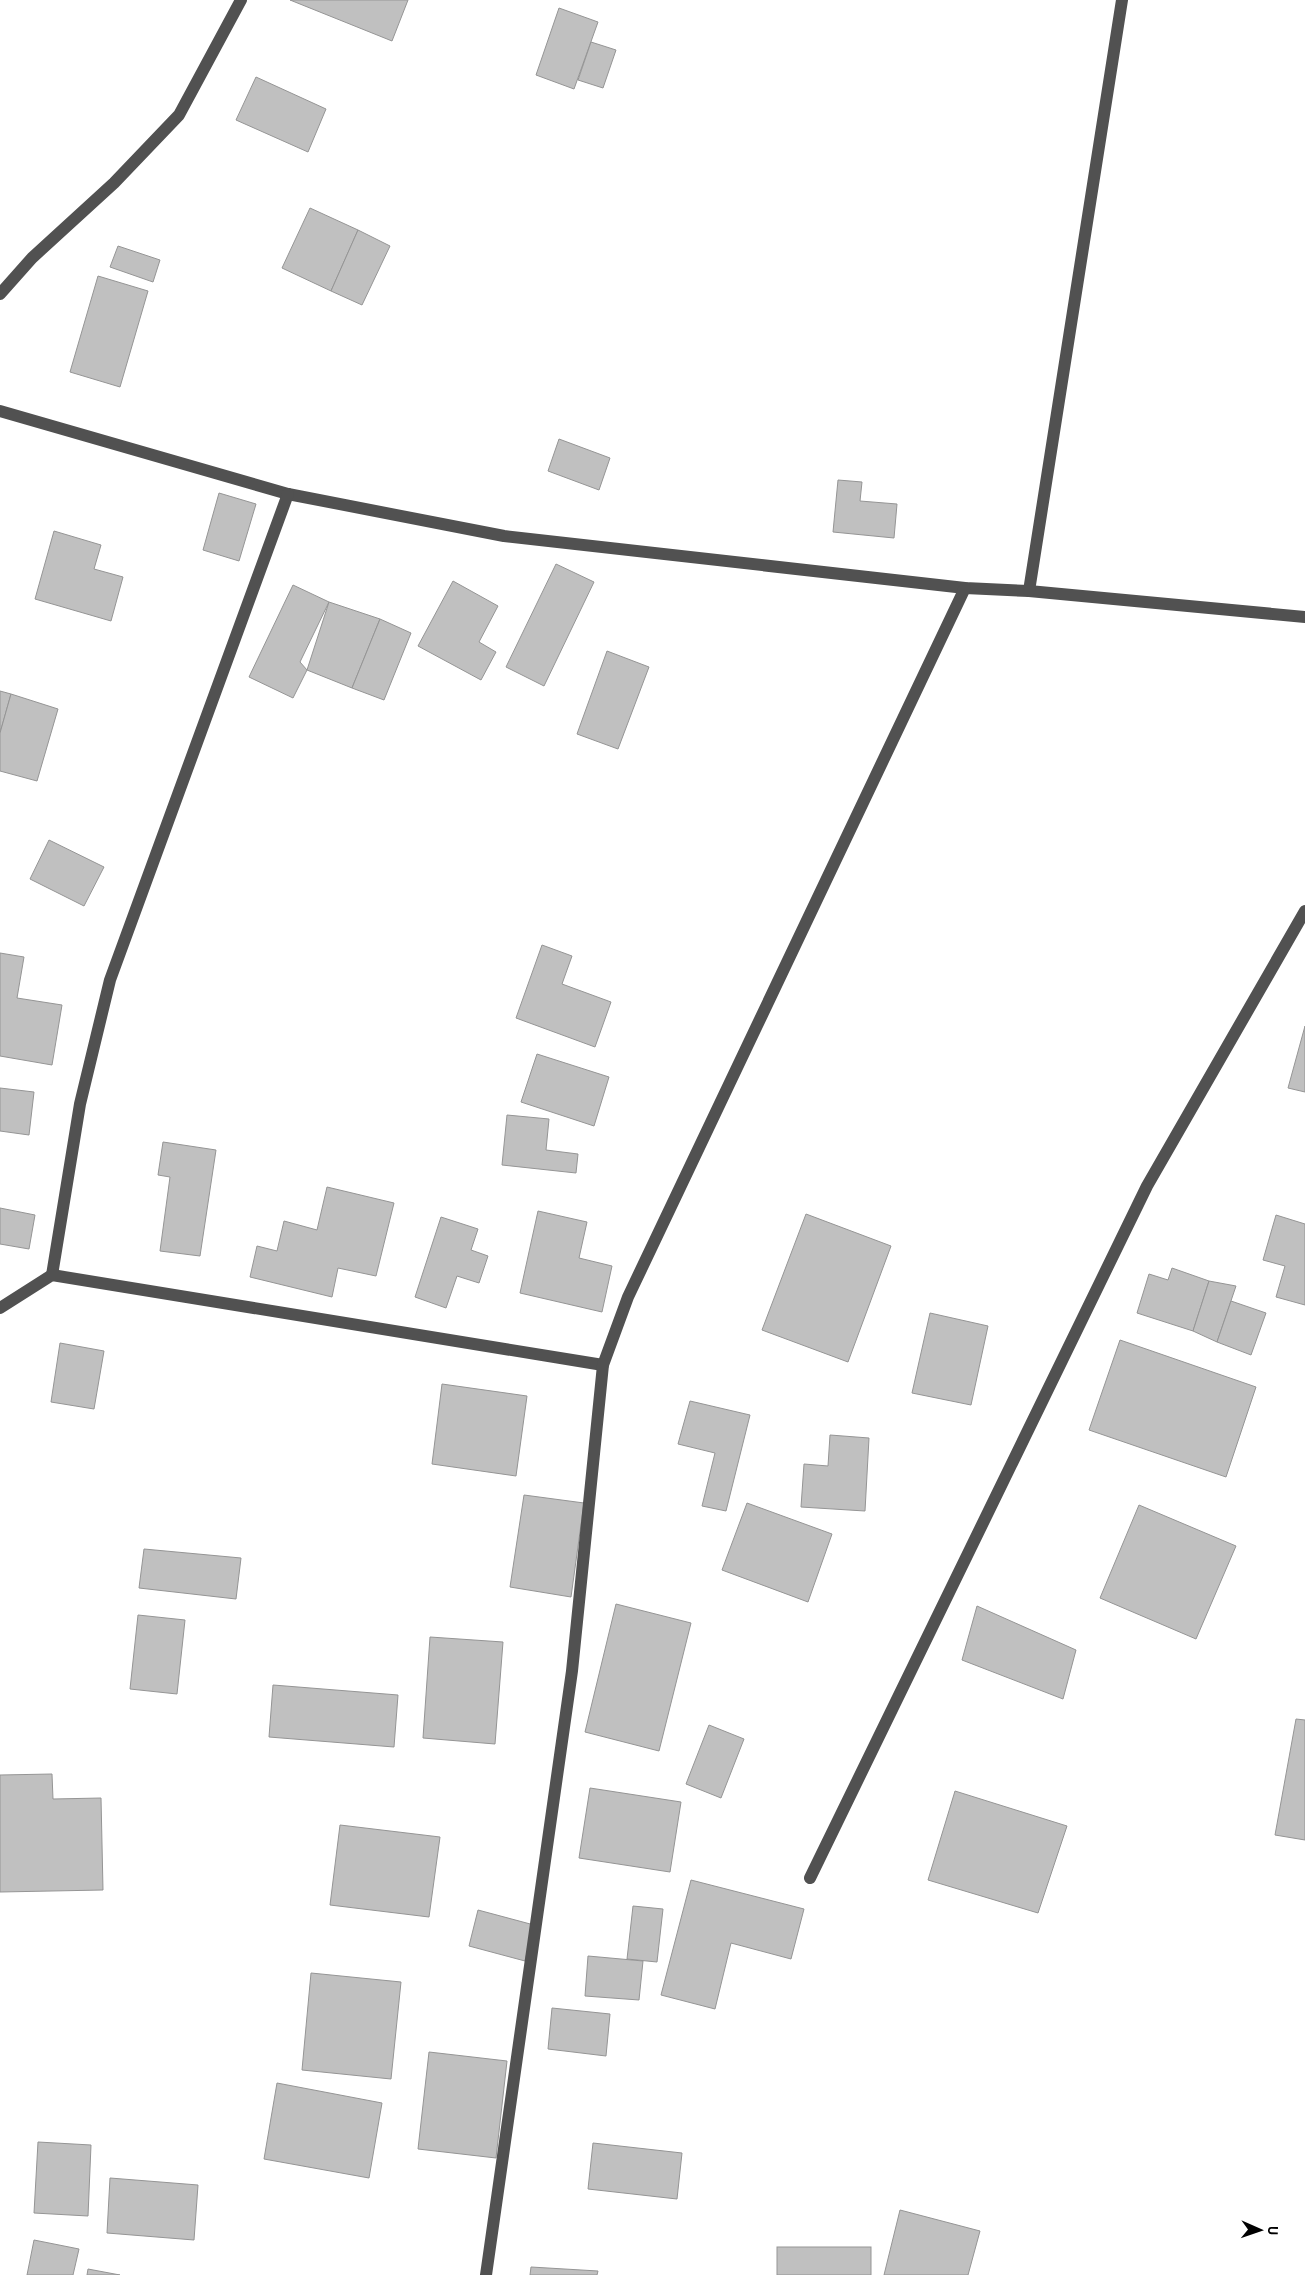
<svg xmlns="http://www.w3.org/2000/svg" width="1305" height="2275" font-family="Barlow,sans-serif">
  <style>
    .building { fill: #c0c0c0; stroke: #959595 }
    .lines { fill: none; stroke-linecap: round; stroke-linejoin: round }
    .minor { stroke: #515151; stroke-width: 12 }
  </style>
  <rect width="100%" height="100%" fill="#fff"/>
  <g class="building">
    <polygon points="290,0 408,0 392,41"/>
    <polygon points="559,8 598,22 574,89 536,75"/>
    <polygon points="591,42 616,50 603,88 578,80"/>
    <polygon points="256,77 326,109 308,152 236,120"/>
    <polygon points="310,208 358,230 331,291 282,268"/>
    <polygon points="358,230 390,246 362,305 331,291"/>
    <polygon points="118,246 160,260 153,282 110,267"/>
    <polygon points="98,276 148,291 120,387 70,372"/>
    <polygon points="559,439 610,458 599,490 548,471"/>
    <polygon points="838,480 862,482 860,501 897,504 894,538 833,532"/>
    <polygon points="219,493 256,504 239,561 203,550"/>
    <polygon points="54,531 101,545 94,569 123,577 111,621 35,599"/>
    <polygon points="556,564 594,582 544,686 506,667"/>
    <polygon points="453,581 498,606 479,642 496,652 481,680 418,646"/>
    <polygon points="293,585 329,602 300,662 307,670 293,698 249,677"/>
    <polygon points="329,602 380,619 352,688 307,670"/>
    <polygon points="380,619 411,633 384,700 352,688"/>
    <polygon points="607,651 649,667 618,749 577,734"/>
    <polygon points="0,691 11,694 0,733"/>
    <polygon points="11,694 58,709 37,781 0,771 0,733"/>
    <polygon points="49,840 104,867 84,906 30,879"/>
    <polygon points="542,945 572,956 562,984 611,1002 595,1047 516,1018"/>
    <polygon points="0,953 24,957 17,998 62,1005 52,1065 0,1056"/>
    <polygon points="1305,1026 1305,1092 1288,1088"/>
    <polygon points="537,1054 609,1077 594,1126 521,1102"/>
    <polygon points="0,1088 34,1092 29,1135 0,1131"/>
    <polygon points="507,1115 549,1119 546,1150 578,1154 576,1173 502,1165"/>
    <polygon points="163,1142 216,1150 200,1256 160,1251 170,1177 158,1175"/>
    <polygon points="327,1187 394,1203 376,1276 338,1268 332,1297 250,1277 257,1246 277,1251 284,1221 317,1230"/>
    <polygon points="0,1208 35,1215 29,1249 0,1244"/>
    <polygon points="538,1211 587,1222 579,1258 612,1266 602,1312 520,1293"/>
    <polygon points="806,1214 891,1246 848,1362 762,1330"/>
    <polygon points="1276,1215 1305,1224 1305,1305 1276,1297 1285,1266 1263,1260"/>
    <polygon points="441,1217 478,1229 471,1250 488,1256 479,1283 457,1276 446,1308 415,1297"/>
    <polygon points="1172,1268 1209,1281 1193,1331 1137,1313 1149,1274 1168,1280"/>
    <polygon points="1209,1281 1236,1286 1217,1342 1193,1331"/>
    <polygon points="1231,1301 1266,1313 1251,1355 1217,1342"/>
    <polygon points="930,1313 988,1326 971,1405 912,1393"/>
    <polygon points="1120,1340 1256,1387 1226,1477 1089,1430"/>
    <polygon points="60,1343 104,1351 94,1409 51,1402"/>
    <polygon points="442,1384 527,1396 516,1476 432,1464"/>
    <polygon points="690,1401 750,1415 726,1511 702,1506 715,1453 678,1444"/>
    <polygon points="830,1435 869,1438 865,1511 801,1507 804,1464 828,1466"/>
    <polygon points="524,1495 584,1503 571,1597 510,1587"/>
    <polygon points="747,1503 832,1534 808,1602 722,1570"/>
    <polygon points="1139,1505 1236,1546 1196,1639 1100,1598"/>
    <polygon points="144,1549 241,1558 236,1599 139,1588"/>
    <polygon points="616,1604 691,1623 659,1751 585,1732"/>
    <polygon points="977,1606 1076,1650 1063,1699 962,1660"/>
    <polygon points="138,1615 185,1620 177,1694 130,1689"/>
    <polygon points="430,1637 503,1642 495,1744 423,1738"/>
    <polygon points="273,1685 398,1695 394,1747 269,1737"/>
    <polygon points="1296,1719 1305,1720 1305,1840 1275,1835"/>
    <polygon points="709,1725 744,1739 721,1798 686,1784"/>
    <polygon points="52,1774 53,1799 101,1798 103,1890 0,1892 0,1775"/>
    <polygon points="590,1788 681,1802 670,1872 579,1858"/>
    <polygon points="955,1791 1067,1826 1038,1913 928,1880"/>
    <polygon points="340,1825 440,1837 429,1917 330,1905"/>
    <polygon points="691,1880 804,1909 791,1959 731,1943 715,2009 661,1995"/>
    <polygon points="633,1906 663,1909 657,1962 627,1959"/>
    <polygon points="478,1910 534,1925 525,1961 469,1946"/>
    <polygon points="588,1956 643,1961 639,2000 585,1996"/>
    <polygon points="311,1973 401,1982 391,2079 302,2070"/>
    <polygon points="552,2008 610,2014 606,2056 548,2049"/>
    <polygon points="429,2052 507,2061 496,2158 418,2149"/>
    <polygon points="277,2083 382,2103 369,2178 264,2159"/>
    <polygon points="38,2142 91,2145 88,2216 34,2213"/>
    <polygon points="593,2143 682,2153 677,2199 588,2189"/>
    <polygon points="110,2178 198,2185 194,2240 107,2233"/>
    <polygon points="900,2210 980,2231 968,2275 884,2275"/>
    <polygon points="34,2240 79,2249 73,2275 27,2275"/>
    <rect x="777" y="2247" width="94" height="28"/>
    <polygon points="531,2267 598,2271 597,2275 530,2275"/>
    <polygon points="88,2269 120,2275 87,2275"/>
  </g>
  <g class="lines">
    <g class="minor">
      <polyline points="0,294 32,258 114,183 179,115 241,0"/>
      <polyline points="0,411 288,494 504,536 965,588 1029,591 1305,617"/>
      <polyline points="1029,591 1122,0"/>
      <polyline points="52,1275 80,1104 110,980 288,494"/>
      <polyline points="0,1308 52,1275 603,1365"/>
      <polyline points="810,1878 1147,1186 1305,911"/>
      <polyline points="486,2275 572,1671 603,1365 628,1297 965,588"/>
    </g>
  </g>
  <g transform="translate(1260 2230) rotate(92)" stroke="#ffffff" stroke-width="4" paint-order="stroke">
  <path d="M0-4L9 19L0 12L-9 19Z" fill="#000000"/>
  <text y="-8" font-size="14" font-weight="bold" text-anchor="middle" fill="#000000">U</text>
  </g>
</svg>
